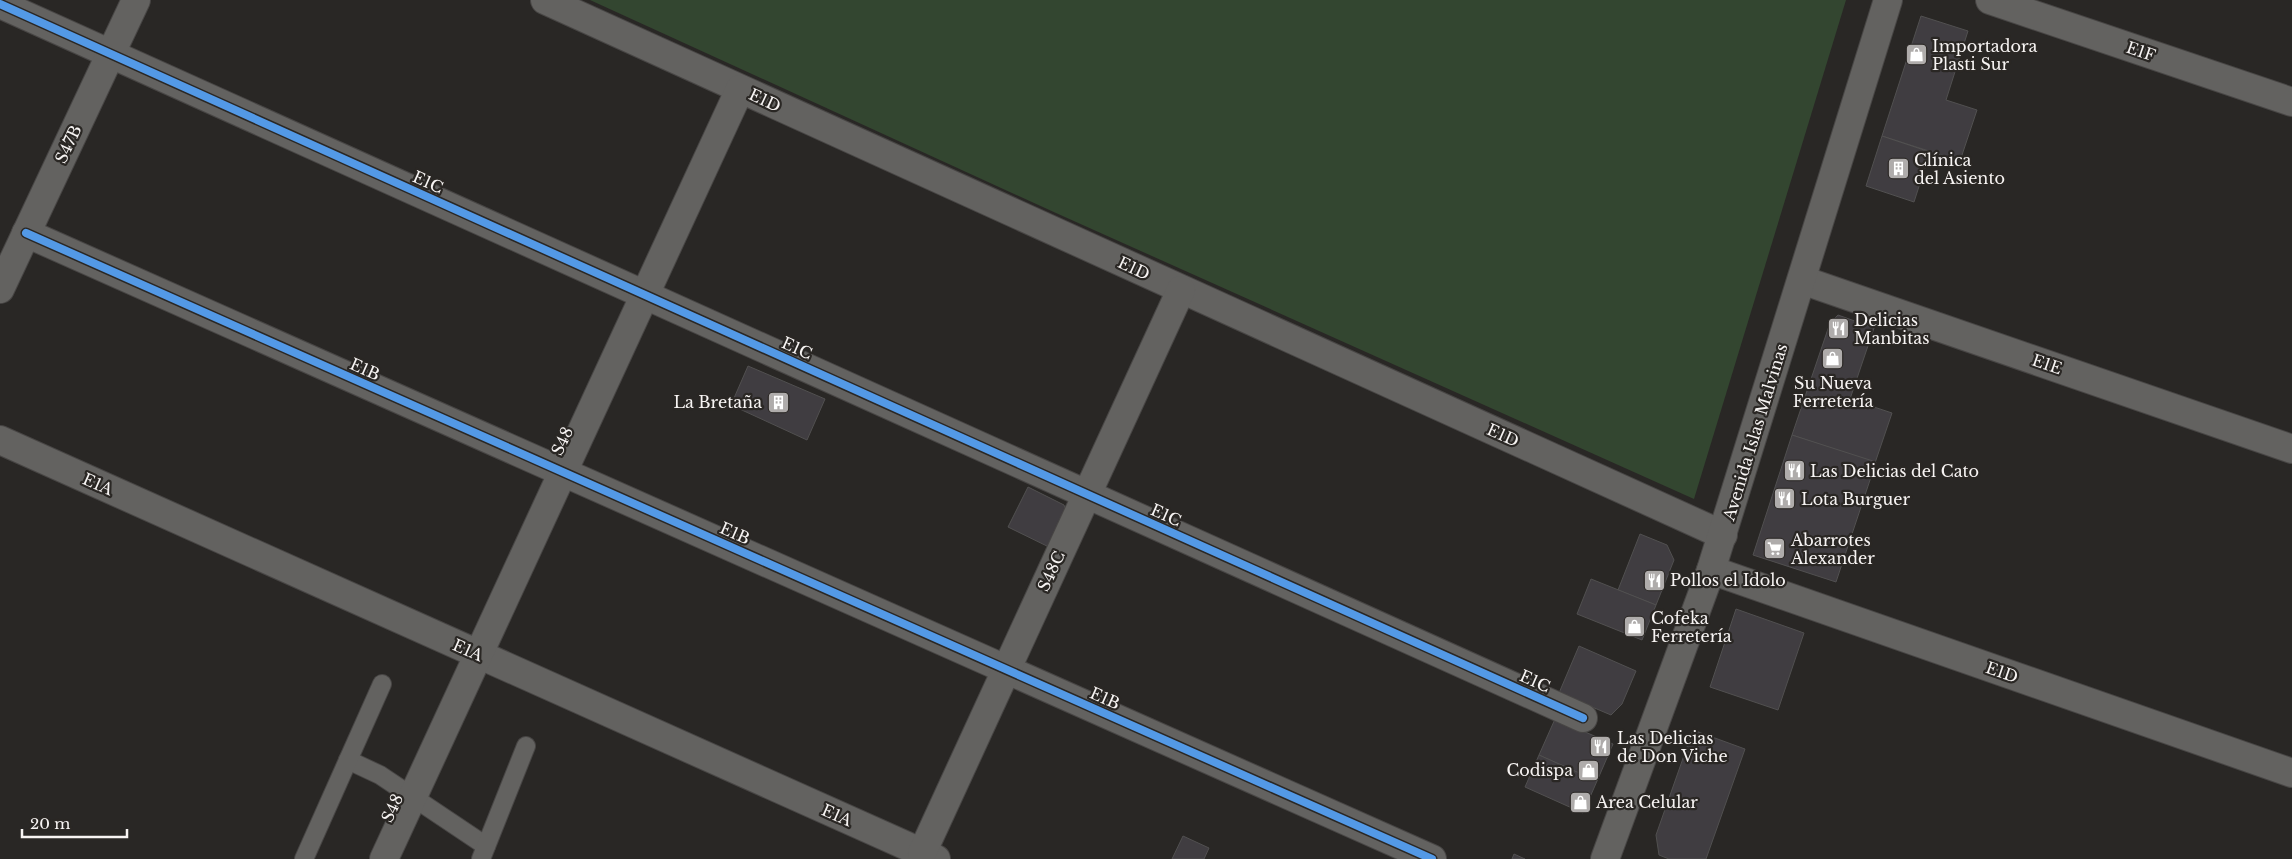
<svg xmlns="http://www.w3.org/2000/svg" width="2292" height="859" font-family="'Libre Baskerville',serif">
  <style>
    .green { fill: #334630 }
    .building { fill: #403d41; stroke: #515050 }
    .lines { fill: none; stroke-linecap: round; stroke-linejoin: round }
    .service-casing { stroke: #484645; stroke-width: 20 }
    .minor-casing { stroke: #484645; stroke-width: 30 }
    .tertiary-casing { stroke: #484645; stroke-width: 30 }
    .service { stroke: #636260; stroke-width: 18 }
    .minor { stroke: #636260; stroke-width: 28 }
    .tertiary { stroke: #636260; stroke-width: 28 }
    .cycleway-casing { stroke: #2a2724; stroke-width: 11 }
    .cycleway { stroke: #5399e6; stroke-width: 8 }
    .labels { text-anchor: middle; stroke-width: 4.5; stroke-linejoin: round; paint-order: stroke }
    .poi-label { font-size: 16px; fill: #f7f4f3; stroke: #2a2724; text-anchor: start }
    .street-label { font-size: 16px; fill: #f7f4f3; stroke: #2a2724 }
  </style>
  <rect width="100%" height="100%" fill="#292725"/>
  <polygon class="green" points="590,0 1846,0 1694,499 1056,213"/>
  <g class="building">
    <polygon points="1921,16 1968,31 1946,100 1977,110 1960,161 1882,136"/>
    <polygon points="1882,136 1930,152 1914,202 1866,186"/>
    <polygon points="1838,315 1874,328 1850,399 1892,413 1875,463 1792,435 1830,323"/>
    <polygon points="748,366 825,399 807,440 731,405"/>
    <polygon points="1792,435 1876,462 1836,582 1753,555"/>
    <polygon points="1028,487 1064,505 1068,518 1053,549 1008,527"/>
    <polygon points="1640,534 1667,545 1674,560 1656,605 1618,590"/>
    <polygon points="1591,579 1656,605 1642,640 1577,614"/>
    <polygon points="1736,609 1804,633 1778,710 1710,687"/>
    <polygon points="1579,646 1636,671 1622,704 1611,715 1559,693"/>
    <polygon points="1555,719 1613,744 1597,781 1539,755"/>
    <polygon points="1693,730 1745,749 1706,859 1669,859 1659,855 1656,835"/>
    <polygon points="1539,755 1597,781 1583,813 1525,787"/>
    <polygon points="1183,836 1209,848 1204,859 1172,859"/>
    <polygon points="1514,854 1525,859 1512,859"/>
  </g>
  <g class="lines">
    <defs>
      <g id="service">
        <polyline points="348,760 380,775 486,846"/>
        <polyline points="304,859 382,684"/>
        <polyline points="481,859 526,746"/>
      </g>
      <g id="minor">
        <polyline points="545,0 1723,535"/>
        <polyline points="1990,0 2292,102"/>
        <polyline points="0,4 1583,718"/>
        <polyline points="26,233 1432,859"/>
        <polyline points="1802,280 2292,449"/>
        <polyline points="0,289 136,0"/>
        <polyline points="0,440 936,859"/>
        <polyline points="1711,570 2292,773"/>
        <polyline points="922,853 1181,290"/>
        <polyline points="384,859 740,89"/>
      </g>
      <polyline id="tertiary" points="1605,859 1711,570 1888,0"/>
    </defs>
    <use href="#service" class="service-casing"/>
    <use href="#minor" class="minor-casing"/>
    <use href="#tertiary" class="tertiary-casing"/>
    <use href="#service" class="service"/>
    <use href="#minor" class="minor"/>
    <use href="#tertiary" class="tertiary"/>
    <defs>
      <g id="cycleway">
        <polyline points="0,4 1583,718"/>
        <polyline points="26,233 1432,859"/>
      </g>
    </defs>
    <use href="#cycleway" class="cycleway-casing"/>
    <use href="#cycleway" class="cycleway"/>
  </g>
  <defs>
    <symbol id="shop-square" viewBox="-11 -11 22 22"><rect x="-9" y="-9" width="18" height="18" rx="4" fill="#afacab" stroke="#2a2724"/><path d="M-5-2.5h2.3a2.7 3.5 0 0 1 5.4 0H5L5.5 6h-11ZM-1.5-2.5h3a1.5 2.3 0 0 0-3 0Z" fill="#fff"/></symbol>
    <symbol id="building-square" viewBox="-11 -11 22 22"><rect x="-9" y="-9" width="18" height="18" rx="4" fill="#afacab" stroke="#2a2724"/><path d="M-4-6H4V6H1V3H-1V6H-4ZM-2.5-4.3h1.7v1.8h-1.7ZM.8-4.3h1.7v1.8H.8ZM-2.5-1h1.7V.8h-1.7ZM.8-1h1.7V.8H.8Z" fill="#fff"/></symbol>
    <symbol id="restaurant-square" viewBox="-11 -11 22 22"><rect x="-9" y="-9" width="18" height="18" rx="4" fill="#afacab" stroke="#2a2724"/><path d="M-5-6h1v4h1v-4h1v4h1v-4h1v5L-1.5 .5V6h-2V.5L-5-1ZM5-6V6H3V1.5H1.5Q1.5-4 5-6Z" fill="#fff"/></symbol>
    <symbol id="supermarket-square" viewBox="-11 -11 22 22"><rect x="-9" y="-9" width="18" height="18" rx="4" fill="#afacab" stroke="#2a2724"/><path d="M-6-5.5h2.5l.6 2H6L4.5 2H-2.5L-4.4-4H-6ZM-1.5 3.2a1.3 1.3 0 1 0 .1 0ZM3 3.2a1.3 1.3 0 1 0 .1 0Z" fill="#fff"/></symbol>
  </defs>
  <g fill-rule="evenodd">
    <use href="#shop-square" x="1904" y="42" width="25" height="25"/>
    <use href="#building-square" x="1886" y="156" width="25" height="25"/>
    <use href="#restaurant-square" x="1826" y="316" width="25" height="25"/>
    <use href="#shop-square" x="1820" y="346" width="25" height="25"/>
    <use href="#building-square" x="766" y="390" width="25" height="25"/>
    <use href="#restaurant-square" x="1782" y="458" width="25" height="25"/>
    <use href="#restaurant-square" x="1772" y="486" width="25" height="25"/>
    <use href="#supermarket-square" x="1762" y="536" width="25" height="25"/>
    <use href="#restaurant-square" x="1642" y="568" width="25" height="25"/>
    <use href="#shop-square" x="1622" y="614" width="25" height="25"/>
    <use href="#restaurant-square" x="1588" y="734" width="25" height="25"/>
    <use href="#shop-square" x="1576" y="758" width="25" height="25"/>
    <use href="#shop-square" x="1568" y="790" width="25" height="25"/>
  </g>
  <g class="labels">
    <g class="poi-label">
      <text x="1932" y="52">Importadora<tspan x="1932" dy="18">Plasti Sur</tspan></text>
      <text x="1914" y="166">Clínica<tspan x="1914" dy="18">del Asiento</tspan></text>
      <text x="1854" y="326">Delicias<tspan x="1854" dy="18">Manbitas</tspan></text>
      <text x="1833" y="389" text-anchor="middle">Su Nueva<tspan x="1833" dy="18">Ferretería</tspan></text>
      <text x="762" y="408" text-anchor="end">La Bretaña</text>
      <text x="1810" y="477">Las Delicias del Cato</text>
      <text x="1801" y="505">Lota Burguer</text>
      <text x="1791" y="546">Abarrotes<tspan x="1791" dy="18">Alexander</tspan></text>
      <text x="1670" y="586">Pollos el Idolo</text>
      <text x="1651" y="624">Cofeka<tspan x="1651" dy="18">Ferretería</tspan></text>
      <text x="1617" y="744">Las Delicias<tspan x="1617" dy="18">de Don Viche</tspan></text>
      <text x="1573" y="776" text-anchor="end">Codispa</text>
      <text x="1596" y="808">Area Celular</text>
    </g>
    <g class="street-label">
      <text transform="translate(2141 51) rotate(19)" y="6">E1F</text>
      <text transform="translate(765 100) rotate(25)" y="6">E1D</text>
      <text transform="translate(68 144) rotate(-65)" y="6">S47B</text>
      <text transform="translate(428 182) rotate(24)" y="6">E1C</text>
      <text transform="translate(1134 268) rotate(25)" y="6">E1D</text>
      <text transform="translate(797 348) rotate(24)" y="6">E1C</text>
      <text transform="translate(2047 364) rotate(19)" y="6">E1E</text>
      <text transform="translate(365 369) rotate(24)" y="6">E1B</text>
      <text transform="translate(1755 432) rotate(-73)" y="6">Avenida Islas Malvinas</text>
      <text transform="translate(1503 435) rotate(24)" y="6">E1D</text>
      <text transform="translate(562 441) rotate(-65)" y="6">S48</text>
      <text transform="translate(98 484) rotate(24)" y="6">E1A</text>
      <text transform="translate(1166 515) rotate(24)" y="6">E1C</text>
      <text transform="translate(735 533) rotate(24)" y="6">E1B</text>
      <text transform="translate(1051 571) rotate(-65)" y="6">S48C</text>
      <text transform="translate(468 650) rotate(24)" y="6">E1A</text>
      <text transform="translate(2002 672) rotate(19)" y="6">E1D</text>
      <text transform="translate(1535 681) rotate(24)" y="6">E1C</text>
      <text transform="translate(1105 698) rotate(24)" y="6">E1B</text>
      <text transform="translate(392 808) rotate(-65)" y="6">S48</text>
      <text transform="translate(837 815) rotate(24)" y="6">E1A</text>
    </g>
  </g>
  <path d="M22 829v8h105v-8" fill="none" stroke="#f7f4f3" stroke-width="2.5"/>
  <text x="30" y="829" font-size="15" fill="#f7f4f3" stroke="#2a2724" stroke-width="4" paint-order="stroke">20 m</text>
</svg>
